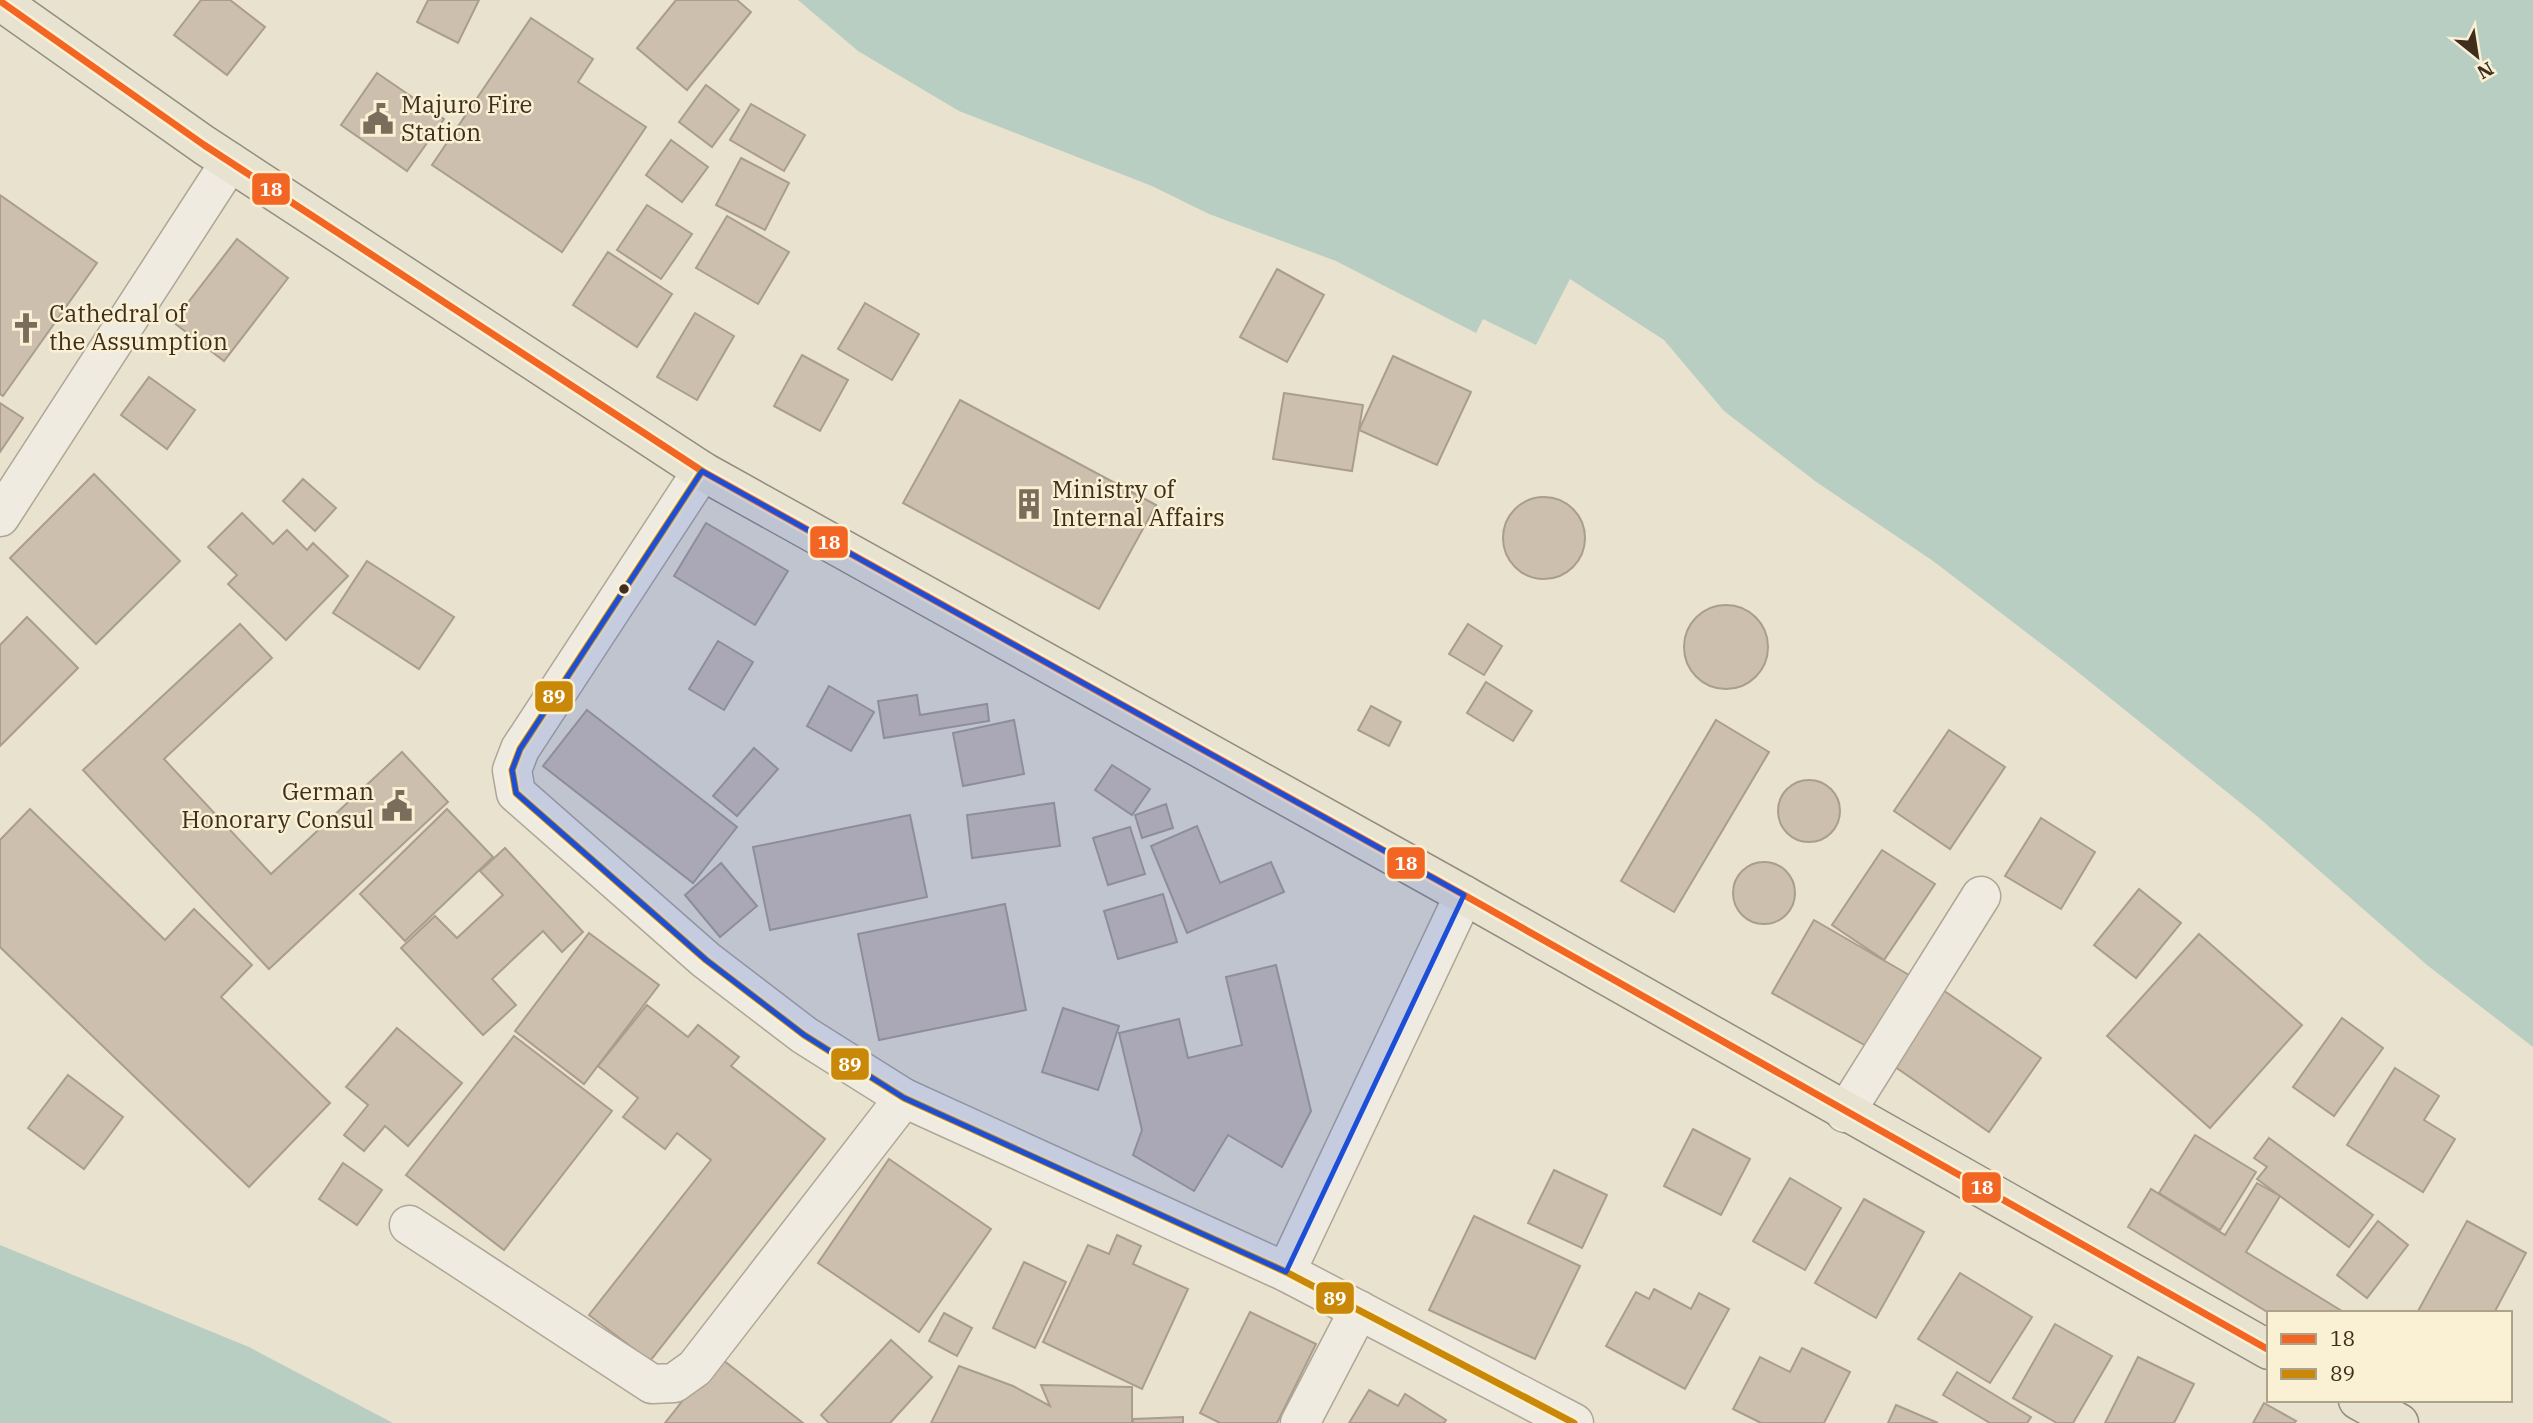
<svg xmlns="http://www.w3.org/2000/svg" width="2533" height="1423" font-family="'IBM Plex Serif',serif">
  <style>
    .water { fill: #b9cec2 }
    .building { fill: #cdbfae; stroke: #aa9d8c; stroke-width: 2 }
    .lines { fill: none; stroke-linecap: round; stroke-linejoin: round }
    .minor-casing { stroke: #aea697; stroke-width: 41 }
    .major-casing { stroke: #938c7e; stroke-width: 41 }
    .minor { stroke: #f0ebe1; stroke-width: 38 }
    .major { stroke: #e8e2d1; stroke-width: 38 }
    .bus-1-casing { stroke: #faf0d4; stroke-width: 12 }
    .bus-2-casing { stroke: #faf0d4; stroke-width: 12 }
    .bus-1 { stroke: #f26522; stroke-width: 7 }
    .bus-2 { stroke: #c98807; stroke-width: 7 }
    .marked { fill: #1d4ed8; fill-opacity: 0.2; stroke: #1d4ed8; stroke-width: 5; stroke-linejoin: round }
    .bus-dot { fill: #3f2e1d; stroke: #faf0d4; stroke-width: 2.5 }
    .labels { text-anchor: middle; stroke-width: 5; stroke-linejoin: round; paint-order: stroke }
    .poi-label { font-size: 24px; fill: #3f2e1d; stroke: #faf0d4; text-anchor: start }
    .line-badge { stroke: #faf0d4; stroke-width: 2.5 }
    .badge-label { font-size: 19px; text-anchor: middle; font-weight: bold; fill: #fff }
  </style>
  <rect width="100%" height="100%" fill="#e9e2ce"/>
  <g class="water">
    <polygon points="798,0 2533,0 2533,1047 2427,965 2258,817 2069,665 1933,561 1815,481 1724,411 1664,340 1570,279 1536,345 1483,319 1476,333 1336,261 1209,214 1152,186 959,111 858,51"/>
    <polygon points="0,1245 249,1347 393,1423 0,1423"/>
  </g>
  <g class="building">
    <polygon points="201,0 230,0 265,27 227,75 174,35"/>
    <polygon points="428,0 479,0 458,43 417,22"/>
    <polygon points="676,0 737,0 751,12 687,90 637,48"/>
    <polygon points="531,18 593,59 578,82 646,127 562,252 432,165"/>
    <polygon points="377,73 444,119 407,171 341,125"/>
    <polygon points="706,85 739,110 712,147 679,122"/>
    <polygon points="751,104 805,135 784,171 730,140"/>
    <polygon points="671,140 708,167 682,202 646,175"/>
    <polygon points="741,158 789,183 765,230 716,205"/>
    <polygon points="0,195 97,263 3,396 0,394"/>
    <polygon points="647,205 692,234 661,279 617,250"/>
    <polygon points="727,216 789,252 758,304 696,268"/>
    <polygon points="237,239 288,278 224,361 173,322"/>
    <polygon points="608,252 672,294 637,347 573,305"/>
    <polygon points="1277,269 1324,295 1287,362 1240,337"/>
    <polygon points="865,303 919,334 892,380 838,349"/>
    <polygon points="695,313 734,336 697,400 657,377"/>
    <polygon points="802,355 848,380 820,431 774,406"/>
    <polygon points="1393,356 1471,392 1437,465 1359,430"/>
    <polygon points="149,377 195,410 167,449 121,415"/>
    <polygon points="1284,393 1363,405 1352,471 1273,459"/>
    <polygon points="960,400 1156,505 1099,609 903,503"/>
    <polygon points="0,403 23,418 0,452"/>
    <polygon points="94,474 180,561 96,644 10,558"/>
    <polygon points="303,479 336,508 315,531 283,501"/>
    <circle cx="1544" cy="538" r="41"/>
    <polygon points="242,513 273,544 287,530 307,550 313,543 348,576 286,640 228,584 237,575 208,547"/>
    <polygon points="706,523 788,571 755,625 674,576"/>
    <polygon points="367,561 454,617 419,669 333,613"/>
    <circle cx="1726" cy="647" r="42"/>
    <polygon points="27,617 78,668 0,746 0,645"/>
    <polygon points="240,624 272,658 164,759 271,874 402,752 448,802 269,969 83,770"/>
    <polygon points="1468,624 1502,646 1484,675 1449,654"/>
    <polygon points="718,641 753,662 724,710 689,689"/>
    <polygon points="1486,682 1532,711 1513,741 1467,713"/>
    <polygon points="829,686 874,712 851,751 807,726"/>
    <polygon points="917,695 920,715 987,704 989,721 884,738 878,701"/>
    <polygon points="1371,706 1401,722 1389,746 1358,730"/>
    <polygon points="587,710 737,827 693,883 543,766"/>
    <polygon points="1014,720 1024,774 963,786 953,733"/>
    <polygon points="1716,720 1769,752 1674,912 1621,881"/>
    <polygon points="1949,730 2005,767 1950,849 1894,811"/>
    <polygon points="754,748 778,769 737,816 713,796"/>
    <polygon points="1112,765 1150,789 1132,815 1095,790"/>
    <circle cx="1809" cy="811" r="31"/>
    <polygon points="1054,803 1060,846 972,858 967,815"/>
    <polygon points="1166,804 1173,828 1142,838 1135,815"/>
    <polygon points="30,809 165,940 194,909 252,965 221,997 330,1103 249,1187 0,947 0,840"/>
    <polygon points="447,809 493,857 405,941 360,894"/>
    <polygon points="910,815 927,897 770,930 753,847"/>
    <polygon points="2041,818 2095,852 2061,909 2005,876"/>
    <polygon points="1197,826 1220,883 1271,862 1284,892 1187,933 1151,846"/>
    <polygon points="1130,827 1145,874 1108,885 1093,838"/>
    <polygon points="505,848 583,932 562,952 543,931 492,979 516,1005 483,1035 401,948 435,916 457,938 503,895 480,871"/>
    <polygon points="1882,850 1935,884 1884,960 1832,925"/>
    <circle cx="1764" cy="893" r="31"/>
    <polygon points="721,863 757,906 720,937 685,895"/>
    <polygon points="2139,889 2181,923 2136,978 2094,945"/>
    <polygon points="1163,894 1177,942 1118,959 1104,911"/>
    <polygon points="1005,904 1026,1010 879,1040 858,934"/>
    <polygon points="1814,920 1916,979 1875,1051 1772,993"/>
    <polygon points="589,933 659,985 584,1084 515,1031"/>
    <polygon points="2199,934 2302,1025 2210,1128 2107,1036"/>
    <polygon points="1276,965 1311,1111 1282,1167 1228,1135 1194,1191 1133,1155 1142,1130 1119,1033 1179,1019 1188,1058 1242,1045 1226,977"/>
    <polygon points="1943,990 2041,1058 1989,1132 1891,1064"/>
    <polygon points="647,1005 688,1037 698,1025 739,1057 731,1066 825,1139 650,1361 589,1315 711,1160 677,1133 665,1149 623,1117 638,1098 598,1066"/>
    <polygon points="1063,1008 1119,1026 1098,1090 1042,1072"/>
    <polygon points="2342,1018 2383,1048 2334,1116 2293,1087"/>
    <polygon points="397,1028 462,1083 408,1146 385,1126 364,1151 344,1135 368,1105 346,1087"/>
    <polygon points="514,1036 612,1111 504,1250 406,1175"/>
    <polygon points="2395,1068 2439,1096 2424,1120 2455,1139 2423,1192 2347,1145"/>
    <polygon points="68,1075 123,1117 84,1169 28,1128"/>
    <polygon points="1693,1129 1750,1159 1721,1215 1664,1186"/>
    <polygon points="2195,1135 2256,1172 2220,1230 2159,1193"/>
    <polygon points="2269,1138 2373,1215 2349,1247 2257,1179 2267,1167 2254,1158"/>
    <polygon points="889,1159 991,1229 919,1332 818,1263"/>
    <polygon points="343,1163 382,1190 357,1225 319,1199"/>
    <polygon points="1554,1170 1607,1195 1582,1248 1528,1223"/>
    <polygon points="1790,1178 1841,1208 1805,1270 1753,1241"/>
    <polygon points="2257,1183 2280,1196 2246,1252 2345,1313 2269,1313 2128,1227 2151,1189 2225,1235"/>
    <polygon points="1864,1199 1924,1232 1876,1318 1815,1283"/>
    <polygon points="1474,1216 1580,1266 1535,1359 1429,1310"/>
    <polygon points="2378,1221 2408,1245 2367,1298 2337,1275"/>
    <polygon points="2467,1221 2526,1253 2494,1313 2417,1313"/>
    <polygon points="1117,1235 1141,1246 1133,1264 1188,1289 1142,1389 1043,1342 1088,1245 1109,1254"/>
    <polygon points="1024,1262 1066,1282 1035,1348 993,1328"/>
    <polygon points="1960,1273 2032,1317 1990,1383 1918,1339"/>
    <polygon points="1654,1289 1691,1309 1699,1293 1729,1309 1685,1389 1606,1346 1636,1292 1649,1299"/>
    <polygon points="1250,1312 1316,1344 1277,1423 1220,1423 1200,1413"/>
    <polygon points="944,1313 972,1328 957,1356 929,1341"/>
    <polygon points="2055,1324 2112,1356 2073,1423 2057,1423 2013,1398"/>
    <polygon points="891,1340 932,1377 890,1423 829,1423 821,1415"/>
    <polygon points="1802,1348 1850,1372 1824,1423 1761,1423 1733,1409 1760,1357 1790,1372"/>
    <polygon points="718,1356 803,1423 665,1423"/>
    <polygon points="2138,1357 2194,1384 2174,1423 2105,1423"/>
    <polygon points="959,1366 1013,1386 1050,1406 1041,1385 1132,1387 1132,1423 931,1423"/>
    <polygon points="1957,1372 2031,1417 2027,1423 1990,1423 1943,1395"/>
    <polygon points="1369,1390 1398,1406 1405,1394 1446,1420 1444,1423 1349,1423"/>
    <polygon points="2264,1403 2296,1421 2294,1423 2253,1423"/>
    <polygon points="1896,1405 1938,1423 1888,1423"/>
    <polygon points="1183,1417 1183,1423 1133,1423 1133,1419"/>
  </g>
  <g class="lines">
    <defs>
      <g id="minor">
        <polyline points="702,471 520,749 512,770 516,793 706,960 804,1035 904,1098 1286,1272 1574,1423"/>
        <polyline points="0,517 230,162"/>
        <polyline points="1845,1113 1981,896"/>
        <polyline points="409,1225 652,1384 674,1383 695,1368 904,1098"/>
        <polyline points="1286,1272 1464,895"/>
        <polyline points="1300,1423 1359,1310"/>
      </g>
      <g id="major">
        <polyline points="0,1 204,145 702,471 1464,895 2269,1350"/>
        <polyline points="2358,1400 2399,1423"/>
      </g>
    </defs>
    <use href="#minor" class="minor-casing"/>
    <use href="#major" class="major-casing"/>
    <use href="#minor" class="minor"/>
    <use href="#major" class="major"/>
    <defs>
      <polyline id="bus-1" points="0,1 204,145 702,471 1464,895 2269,1350"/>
      <polyline id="bus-2" points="702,471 520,749 512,770 516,793 706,960 804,1035 904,1098 1286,1272 1574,1423"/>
    </defs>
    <use href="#bus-1" class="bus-1-casing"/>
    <use href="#bus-2" class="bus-2-casing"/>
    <use href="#bus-1" class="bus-1"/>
    <use href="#bus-2" class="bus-2"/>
  </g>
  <path class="marked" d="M 702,471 L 1464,895 L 1286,1272 L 904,1098 L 804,1035 L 706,960 L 516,793 L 512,770 L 520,749 Z"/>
  <defs>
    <symbol id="civic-bare" viewBox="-9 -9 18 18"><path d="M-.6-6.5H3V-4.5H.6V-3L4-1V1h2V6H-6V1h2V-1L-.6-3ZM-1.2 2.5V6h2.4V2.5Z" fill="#7a6d5b" stroke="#faf0d4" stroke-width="2.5" paint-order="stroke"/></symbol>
    <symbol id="church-bare" viewBox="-9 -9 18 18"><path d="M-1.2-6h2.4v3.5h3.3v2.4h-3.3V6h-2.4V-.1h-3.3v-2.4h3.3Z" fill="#7a6d5b" stroke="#faf0d4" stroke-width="2.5" paint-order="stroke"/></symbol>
    <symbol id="building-bare" viewBox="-9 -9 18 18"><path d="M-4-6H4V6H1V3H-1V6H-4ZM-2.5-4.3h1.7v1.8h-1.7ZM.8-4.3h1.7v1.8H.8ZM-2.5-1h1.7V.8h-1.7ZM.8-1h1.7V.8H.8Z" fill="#7a6d5b" stroke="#faf0d4" stroke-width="2.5" paint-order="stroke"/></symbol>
  </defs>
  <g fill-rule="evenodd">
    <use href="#civic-bare" x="356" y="97" width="44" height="44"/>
    <use href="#church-bare" x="4" y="306" width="44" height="44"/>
    <use href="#building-bare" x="1007" y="482" width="44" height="44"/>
    <use href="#civic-bare" x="375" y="784" width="44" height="44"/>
  </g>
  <circle class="bus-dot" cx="624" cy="589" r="6"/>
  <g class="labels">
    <g class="poi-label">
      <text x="401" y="113">Majuro Fire<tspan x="401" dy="28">Station</tspan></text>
      <text x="49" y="322">Cathedral of<tspan x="49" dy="28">the Assumption</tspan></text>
      <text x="1052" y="498">Ministry of<tspan x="1052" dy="28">Internal Affairs</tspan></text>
      <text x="374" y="800" text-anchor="end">German<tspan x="374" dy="28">Honorary Consul</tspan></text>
    </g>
  </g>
  <g class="line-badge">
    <rect x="251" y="172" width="40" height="34" rx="7" fill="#f26522"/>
    <rect x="809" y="525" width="40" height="34" rx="7" fill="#f26522"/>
    <rect x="534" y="680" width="40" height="33" rx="7" fill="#c98807"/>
    <rect x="1386" y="846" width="40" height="34" rx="7" fill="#f26522"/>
    <rect x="830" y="1047" width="40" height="34" rx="7" fill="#c98807"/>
    <rect x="1961" y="1171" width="41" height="33" rx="7" fill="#f26522"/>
    <rect x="1315" y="1281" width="40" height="34" rx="7" fill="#c98807"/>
  </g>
  <g class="badge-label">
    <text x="271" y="196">18</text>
    <text x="829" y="549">18</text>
    <text x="554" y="703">89</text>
    <text x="1406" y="870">18</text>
    <text x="850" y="1071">89</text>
    <text x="1982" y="1194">18</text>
    <text x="1335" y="1305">89</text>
  </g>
  <rect x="2267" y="1311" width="245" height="91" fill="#faf0d4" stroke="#afa28b" stroke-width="2"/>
  <rect x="2281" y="1334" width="35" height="10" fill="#f26522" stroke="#afa28b" stroke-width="2"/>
  <text x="2330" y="1346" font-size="21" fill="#3f2e1d">18</text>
  <rect x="2281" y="1369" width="35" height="10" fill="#c98807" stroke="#afa28b" stroke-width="2"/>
  <text x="2330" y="1381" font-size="21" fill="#3f2e1d">89</text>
  <g transform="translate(2477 56) rotate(150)" stroke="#faf0d4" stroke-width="5" paint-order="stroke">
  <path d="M0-5L12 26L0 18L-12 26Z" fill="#3f2e1d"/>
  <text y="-10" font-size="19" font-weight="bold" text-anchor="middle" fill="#3f2e1d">N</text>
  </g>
</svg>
